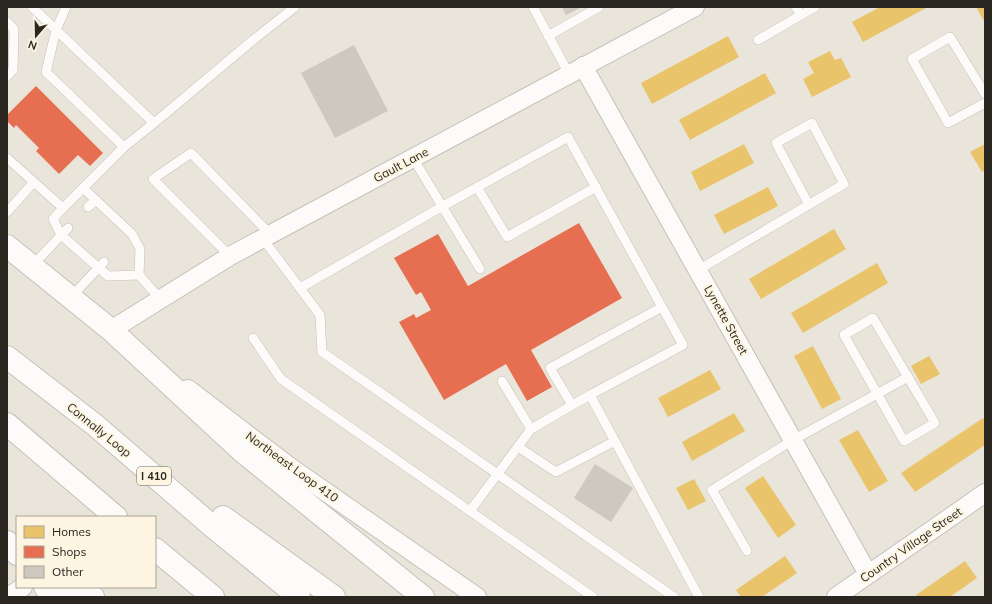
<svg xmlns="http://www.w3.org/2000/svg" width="992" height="604" font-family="Mulish,sans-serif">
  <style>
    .homes { fill: #e9c46a }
    .shops { fill: #e76f51 }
    .building { fill: #cdc9c1 }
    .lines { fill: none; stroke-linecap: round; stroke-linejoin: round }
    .service-casing { stroke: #c4c1b8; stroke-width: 10 }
    .minor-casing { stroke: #c4c1b8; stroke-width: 20 }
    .secondary-casing { stroke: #c4c1b8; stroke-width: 24 }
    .motorway-casing { stroke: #c4c1b8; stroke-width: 24 }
    .service { stroke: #fcfbfa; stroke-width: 9 }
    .minor { stroke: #fcfbfa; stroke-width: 18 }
    .secondary { stroke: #fcfbfa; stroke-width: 22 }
    .motorway { stroke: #fcfbfa; stroke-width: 22 }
    .labels { text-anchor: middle; stroke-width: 4; stroke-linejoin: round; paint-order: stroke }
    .shield { fill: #fdf5e2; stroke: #69655a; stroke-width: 1 }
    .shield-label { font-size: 11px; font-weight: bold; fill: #2a2720 }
    .street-label { font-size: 12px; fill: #2a2720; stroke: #fdf5e2 }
  </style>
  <rect width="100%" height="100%" fill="#eae5db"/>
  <g class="homes">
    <polygon points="880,7 928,7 863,42 852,22"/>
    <polygon points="976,7 985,7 985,23"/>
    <polygon points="728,36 739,57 652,104 641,83"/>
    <polygon points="830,51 835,60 841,58 851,77 812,97 803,79 814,73 808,62"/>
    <polygon points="765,73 776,93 690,140 679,120"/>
    <polygon points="744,144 754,163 700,191 691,172"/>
    <polygon points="985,144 985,170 982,172 970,152"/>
    <polygon points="768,187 778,206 724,234 714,215"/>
    <polygon points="834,229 846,249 761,299 749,279"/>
    <polygon points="877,263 888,283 803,333 791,313"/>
    <polygon points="813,346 841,399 822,409 794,356"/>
    <polygon points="929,356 940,374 921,384 911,366"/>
    <polygon points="710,370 721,389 668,417 658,398"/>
    <polygon points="734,413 745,431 692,461 682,442"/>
    <polygon points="983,418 985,421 985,445 915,492 901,473"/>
    <polygon points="858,430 888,481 869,492 839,440"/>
    <polygon points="763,476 796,525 778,538 745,488"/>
    <polygon points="694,479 706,501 688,510 676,488"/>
    <polygon points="785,556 797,573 762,597 741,597 736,590"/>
    <polygon points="965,561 977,578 950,597 918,597 916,595"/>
  </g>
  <g class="shops">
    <polygon points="36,86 103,153 90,166 78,155 59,174 36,151 39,148 16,125 14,128 7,121 7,115"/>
    <polygon points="579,223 622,298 531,350 552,387 527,401 506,364 444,400 399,322 414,314 416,318 431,310 421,292 416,295 394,258 438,234 468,286"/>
  </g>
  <g class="building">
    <polygon points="562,7 582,7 566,15"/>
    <polygon points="354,45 388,111 335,138 301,73"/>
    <polygon points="595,464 633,488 611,522 574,498"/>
  </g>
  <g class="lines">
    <defs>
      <g id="service">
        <polyline points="32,7 154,123"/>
        <polyline points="66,7 56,30 46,72 124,147"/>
        <polyline points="533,7 569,74"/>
        <polyline points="801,15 815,7"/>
        <polyline points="7,22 14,29 13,70 7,76"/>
        <polyline points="548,36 599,7"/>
        <polyline points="758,40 801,15 796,7"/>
        <polyline points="985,94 950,37 912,59 948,123 985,103"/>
        <polyline points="7,158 63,208 83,188 132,234 140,249 139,275 161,300"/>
        <polyline points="413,158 480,269"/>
        <polyline points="477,187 507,237 596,187"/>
        <polyline points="83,188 124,147 165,114 253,40 295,7"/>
        <polyline points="88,207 96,200"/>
        <polyline points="63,208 53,219 61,235 108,276 139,275"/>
        <polyline points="7,212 33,183"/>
        <polyline points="263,239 320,315 322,352 674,597"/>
        <polyline points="230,256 153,179 191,153 271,235"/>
        <polyline points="32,266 68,228"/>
        <polyline points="698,270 844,184 812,123 776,143 809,205"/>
        <polyline points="300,288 443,206 568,137 683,345 590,395 699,597"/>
        <polyline points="71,297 104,262"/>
        <polygon points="873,318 935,423 904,441 844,335"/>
        <polyline points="253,338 281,379 593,597"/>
        <polyline points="502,381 531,429"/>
        <polyline points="572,405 550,368 662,307"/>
        <polyline points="518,447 556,472 615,441"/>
        <polyline points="470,511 531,429 590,395"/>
        <polyline points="747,551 712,490 793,440 908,377"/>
      </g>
      <g id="minor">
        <polyline points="583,66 868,574"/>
        <polyline points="120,337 111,330 230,256 695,7"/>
        <polyline points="188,389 290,467 477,597"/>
        <polyline points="64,587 91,595"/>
        <polyline points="8,597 23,587"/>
        <polyline points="836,597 985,493"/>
      </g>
      <g id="secondary">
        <polyline points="7,246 111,330 243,452 423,597"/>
        <polyline points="80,587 93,597"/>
      </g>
      <g id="motorway">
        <polyline points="7,357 95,425 212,526 299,597"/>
        <polyline points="7,424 116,517"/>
        <polyline points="223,517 334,597"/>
        <polyline points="7,542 17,554"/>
        <polyline points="155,549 213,597"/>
        <polyline points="45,587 54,597"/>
      </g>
    </defs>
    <use href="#service" class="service-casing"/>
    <use href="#minor" class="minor-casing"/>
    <use href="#secondary" class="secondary-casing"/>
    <use href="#motorway" class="motorway-casing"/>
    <use href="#service" class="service"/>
    <use href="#minor" class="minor"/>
    <use href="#secondary" class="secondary"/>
    <use href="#motorway" class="motorway"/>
  </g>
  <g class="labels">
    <rect class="shield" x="137" y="467" width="34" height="18" rx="3"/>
    <g class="shield-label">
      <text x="154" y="480">I 410</text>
    </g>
    <g class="street-label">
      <text transform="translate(401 165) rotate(-28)" y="4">Gault Lane</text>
      <text transform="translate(726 320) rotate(61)" y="4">Lynette Street</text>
      <text transform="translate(99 430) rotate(39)" y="4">Connally Loop</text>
      <text transform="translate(292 467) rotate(36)" y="4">Northeast Loop 410</text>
      <text transform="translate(911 545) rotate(-35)" y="4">Country Village Street</text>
    </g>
  </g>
  <rect width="992" height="604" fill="none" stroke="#2a2720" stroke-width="16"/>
  <rect x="16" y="516" width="140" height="72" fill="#fdf5e2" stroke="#a9a394"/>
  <rect x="24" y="526" width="20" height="12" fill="#e9c46a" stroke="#a9a394"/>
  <text x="52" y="536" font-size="12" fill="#2a2720">Homes</text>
  <rect x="24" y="546" width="20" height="12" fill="#e76f51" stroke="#a9a394"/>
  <text x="52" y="556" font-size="12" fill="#2a2720">Shops</text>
  <rect x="24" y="566" width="20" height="12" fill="#cdc9c1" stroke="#a9a394"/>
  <text x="52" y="576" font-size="12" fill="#2a2720">Other</text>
  <g transform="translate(36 36) rotate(200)" stroke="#fdf5e2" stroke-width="3" paint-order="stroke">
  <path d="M0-3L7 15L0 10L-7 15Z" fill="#2a2720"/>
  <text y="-6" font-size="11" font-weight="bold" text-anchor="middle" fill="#2a2720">N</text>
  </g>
</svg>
